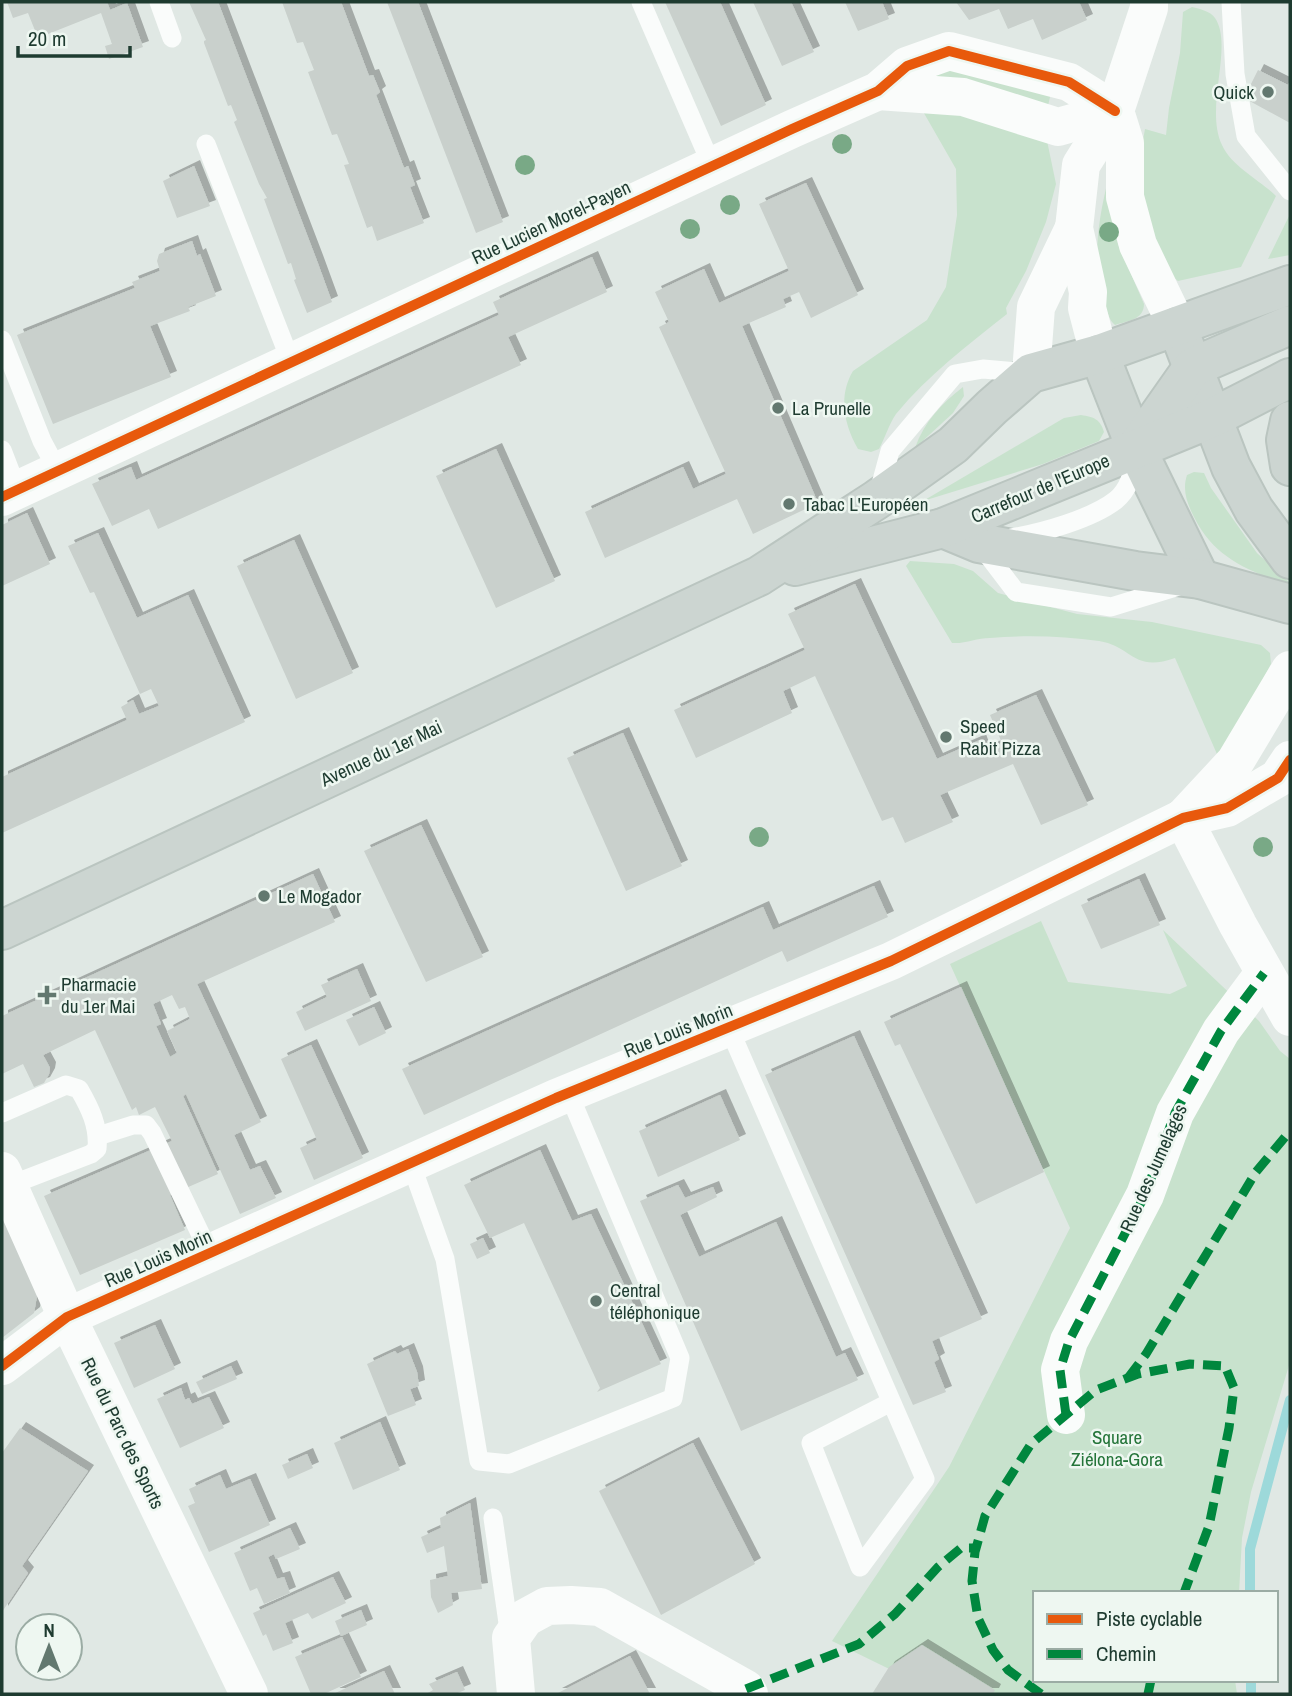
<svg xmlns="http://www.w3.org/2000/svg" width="1292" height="1696" font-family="'Archivo Narrow',sans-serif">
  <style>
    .green { fill: #c8e2cd }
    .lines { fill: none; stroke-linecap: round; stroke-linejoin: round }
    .stream { stroke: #9dd9da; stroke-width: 10 }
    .building { fill: #c9d0cc; fill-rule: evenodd; filter: url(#shadow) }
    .primary-casing { stroke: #bac5c0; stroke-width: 42 }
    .lane { stroke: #fafcfb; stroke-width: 19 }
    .street { stroke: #fafcfb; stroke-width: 38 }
    .primary { stroke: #ccd5d1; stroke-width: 38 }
    .quiet { stroke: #00873e; stroke-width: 9; stroke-dasharray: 18 9; stroke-linecap: butt }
    .cycleway-casing { stroke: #eef7f1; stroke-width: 15 }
    .cycleway { stroke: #e8590c; stroke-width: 10 }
    .tree { fill: #79a986 }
    .poi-dot { fill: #62786f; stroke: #eef7f1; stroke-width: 2.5 }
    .labels { text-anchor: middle; stroke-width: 5; stroke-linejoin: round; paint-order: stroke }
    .poi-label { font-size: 19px; fill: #1e3b30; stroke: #eef7f1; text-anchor: start }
    .street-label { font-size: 19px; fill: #1e3b30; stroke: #eef7f1 }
    .park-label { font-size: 19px; fill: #25753a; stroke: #eef7f1 }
  </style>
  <defs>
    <filter id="shadow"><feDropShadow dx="6" dy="-6" stdDeviation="0" flood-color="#0004"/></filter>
  </defs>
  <rect width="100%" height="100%" fill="#e0e8e4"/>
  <g class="green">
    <path d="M 1192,7 C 1200,9 1210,11 1215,18 C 1234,46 1204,107 1222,145 C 1232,167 1260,180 1276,196 L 1241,267 L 1178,281 C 1150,261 1142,201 1140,168 C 1139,155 1143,141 1145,129 L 1166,135 L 1169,108 L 1180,53 L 1183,12 Z"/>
    <polygon points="951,67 1051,93 1046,114 913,79"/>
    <path d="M 917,101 L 1045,131 L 1056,184 L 1046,222 L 1026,271 L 1006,308 L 1007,314 C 968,345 928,375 896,414 C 889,424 885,438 879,449 L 871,452 L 858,449 C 844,425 838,396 853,371 L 927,320 L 946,287 L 957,215 L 956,169 Z"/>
    <path d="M 1108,180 L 1118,244 L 1144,304 C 1144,320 1127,321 1115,325 C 1109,320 1108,313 1105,306 C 1091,264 1098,221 1108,180 Z"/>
    <polygon points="1290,214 1290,255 1268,259"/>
    <path d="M 963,387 L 964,396 L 953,413 L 915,448 C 924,422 941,404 963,387 Z"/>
    <path d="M 1081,415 C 1094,417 1100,419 1104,432 L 1099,441 L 1043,464 L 923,501 L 1064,418 Z"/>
    <path d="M 1194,472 L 1204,473 L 1211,488 L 1257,553 L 1290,583 L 1290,586 C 1248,570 1215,559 1194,517 C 1187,503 1182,490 1187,475 Z"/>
    <path d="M 910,561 L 954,564 L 973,571 L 998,593 L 1077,614 L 1152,622 L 1261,645 L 1270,653 L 1271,664 L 1220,761 L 1175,658 C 1133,673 1132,646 1099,641 C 1063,636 1026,635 990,638 C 977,638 965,644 952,643 L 906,566 Z"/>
    <polygon points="1041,921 1068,982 1170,994 1187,986 1163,930 1259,1021 1280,1051 1290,1059 1290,1362 1251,1492 1242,1538 1239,1593 1035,1593 1035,1680 1235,1680 1237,1694 952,1694 922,1685 832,1641 949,1467 1070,1228 950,964"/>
  </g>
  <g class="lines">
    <g class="stream">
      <polyline points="1250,1593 1250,1549 1290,1400"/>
      <polyline points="1251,1680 1251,1694"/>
    </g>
  </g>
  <g class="building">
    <polygon points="7,2 107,2 110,10 127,3 143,47 109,59 105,46 112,44 101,13 38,38 28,13 13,18"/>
    <polygon points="189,2 218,2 317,261 332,302 307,313 294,280 296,279 291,263 288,264 264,199 267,198 259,184 234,122 237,120 231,105 228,106 204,43 204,41 206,40"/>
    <polygon points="282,2 341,2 369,76 373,75 380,92 376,95 404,168 408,166 415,185 410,187 424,223 377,241 372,226 367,228 344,165 349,164 337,134 332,135 308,72 314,70 303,42 297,43"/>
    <polygon points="387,2 418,2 503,222 476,233"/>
    <polygon points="665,2 720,2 766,105 721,126"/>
    <polygon points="753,2 791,2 814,52 782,66"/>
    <polygon points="845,2 882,2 889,19 858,31"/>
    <polygon points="956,2 1079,2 1087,20 1042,40 1033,19 1008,29 999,9 969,20"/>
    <polygon points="1258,70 1288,85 1290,82 1290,123 1244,98"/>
    <polygon points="194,166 210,206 177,218 163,181"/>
    <polygon points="806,183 858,295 811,318 799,292 783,299 786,307 742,326 818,503 753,534 737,499 605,558 585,512 683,467 693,489 726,474 659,327 669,322 655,292 704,269 719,303 789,271 759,204"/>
    <polygon points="192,241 197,256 200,254 216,296 188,307 190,311 150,326 171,377 53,424 17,335 135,288 132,282 160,271 157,261 159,254"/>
    <polygon points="592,257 607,292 508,337 521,365 158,529 149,509 112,526 92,484 131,467 136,480 499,315 493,302"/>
    <polygon points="496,449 555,581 496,608 436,476"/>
    <polygon points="27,513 50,564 2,586 2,525"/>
    <polygon points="98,533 137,618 188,595 245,722 2,833 2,777 127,720 121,707 133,700 139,714 159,706 151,689 140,694 94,592 90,593 68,546"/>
    <polygon points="294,540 353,673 296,699 237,566"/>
    <polygon points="855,584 937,759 980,740 984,751 1002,743 990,715 1036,695 1088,805 1041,825 1013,764 940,795 953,822 905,843 893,817 882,821 815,676 783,691 792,713 696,758 674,710 805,650 788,614"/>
    <polygon points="623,733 682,866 626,891 567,758"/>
    <polygon points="421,825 483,957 426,982 364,851"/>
    <path d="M 313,874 L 335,922 L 197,984 L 261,1122 L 234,1135 L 250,1170 L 260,1166 L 276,1198 L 240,1214 L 186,1094 L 183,1096 L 218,1174 L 170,1195 L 185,1230 L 80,1275 L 44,1196 L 172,1141 L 155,1107 L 139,1115 L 136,1107 L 132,1110 L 95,1030 L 43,1055 L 50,1068 L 49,1074 L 44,1083 L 34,1087 L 23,1064 L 2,1074 L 2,1016 ZM 172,995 L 179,1009 L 185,1007 L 190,1019 L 167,1031 L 177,1053 L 170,1057 L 156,1026 L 161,1024 L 153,1004 Z"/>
    <polygon points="1139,879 1160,925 1101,949 1081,905"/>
    <polygon points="874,886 888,917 787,962 782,951 424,1115 402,1069 763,907 773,930"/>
    <polygon points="357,969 371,1001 305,1031 296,1012 327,997 321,985"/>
    <polygon points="961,987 1044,1172 976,1204 900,1044 895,1046 884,1022"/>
    <polygon points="374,1007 386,1033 359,1046 346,1020"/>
    <polygon points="854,1036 982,1319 932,1341 939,1359 934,1362 946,1392 913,1405 765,1075"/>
    <polygon points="311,1045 363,1158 314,1180 300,1148 317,1140 281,1059"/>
    <polygon points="720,1095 740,1140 658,1177 639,1131"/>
    <polygon points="540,1150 572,1221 591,1214 661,1364 597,1392 600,1388 524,1223 490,1238 464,1185"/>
    <polygon points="678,1185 685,1198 713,1187 717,1197 680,1215 699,1257 776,1222 836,1357 845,1353 858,1380 741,1431 640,1201"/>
    <polygon points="2,1211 38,1290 34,1313 2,1338"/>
    <polygon points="483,1238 490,1253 477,1259 470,1244"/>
    <polygon points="155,1325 175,1369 134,1388 114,1343"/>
    <polygon points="408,1349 417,1372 419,1386 410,1389 416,1405 388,1416 367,1364 395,1351 397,1354"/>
    <polygon points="231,1366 237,1379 202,1394 196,1382"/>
    <polygon points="181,1388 185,1400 189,1398 192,1404 209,1397 224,1428 180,1448 157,1399"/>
    <polygon points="380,1422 400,1470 353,1490 334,1443"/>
    <polygon points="20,1428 88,1471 22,1566 28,1573 2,1612 2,1453"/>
    <polygon points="693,1443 755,1564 661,1615 599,1491"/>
    <polygon points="307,1454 313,1468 288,1479 282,1465"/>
    <polygon points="220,1475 226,1489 250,1479 270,1525 209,1552 188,1506 195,1503 189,1489"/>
    <polygon points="470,1503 482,1589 451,1593 453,1605 438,1613 431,1597 430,1580 448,1576 444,1546 427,1553 421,1537 441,1528 440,1518"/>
    <polygon points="290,1528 300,1549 276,1559 274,1554 268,1557 277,1579 284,1577 290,1593 264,1604 257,1588 250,1591 234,1553"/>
    <polygon points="333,1577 346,1603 312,1619 308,1613 285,1623 293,1643 273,1651 266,1634 263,1636 253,1613"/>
    <polygon points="361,1610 367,1625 341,1636 335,1621"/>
    <polygon points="342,1637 361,1677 324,1694 311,1694 295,1657"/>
    <polygon points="922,1645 995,1690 993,1694 872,1694 889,1667"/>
    <polygon points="630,1656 650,1694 556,1694"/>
    <polygon points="384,1671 395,1694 333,1694"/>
    <polygon points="457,1672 465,1690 455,1694 426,1694 433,1690 429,1684"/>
  </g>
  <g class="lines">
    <defs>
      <g id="primary">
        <polyline points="1177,326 1231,467 1254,510 1290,559"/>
        <polyline points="1099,354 1136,448 1200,579"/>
        <polyline points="1290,421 1286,440 1290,466"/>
        <polyline points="1136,448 1193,367 1290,325"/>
        <polyline points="943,528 979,543 1135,571 1200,579 1290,604"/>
        <polyline points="795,566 943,528 1212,418 1290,378"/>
        <polyline points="2,930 759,576 876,500 953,445 992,407 1031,373 1099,354 1290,285"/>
      </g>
    </defs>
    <use href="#primary" class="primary-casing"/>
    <g class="lane">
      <polyline points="159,2 172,38"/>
      <polyline points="641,2 712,166"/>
      <polyline points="1231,2 1235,74 1246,136 1290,191"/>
      <polyline points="206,144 291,362"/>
      <polyline points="2,340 42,441 58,471"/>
      <polyline points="2,450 17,489"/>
      <polyline points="878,495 890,451 955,374 983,369 1030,373"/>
      <path d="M 1011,538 C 1041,533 1092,519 1116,500 C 1129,489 1134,471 1135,455"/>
      <polyline points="981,546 1016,592 1111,607 1179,586"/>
      <polyline points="729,1028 925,1479 860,1567 811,1443 891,1402"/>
      <path d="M 2,1113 L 66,1085 L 79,1089 C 90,1108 99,1126 97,1149 L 91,1154 L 8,1186"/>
      <polyline points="98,1136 133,1125 146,1125 152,1133 210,1254"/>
      <polyline points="411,1164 445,1259 479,1461 509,1464 673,1398 680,1358 569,1094"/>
      <polyline points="493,1518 510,1637"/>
    </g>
    <g class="street">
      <polyline points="878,91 963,97 1058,127 1115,111"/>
      <polyline points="1115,111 1125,143 1125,197 1138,245 1177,326"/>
      <polyline points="1099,354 1087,308 1088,292 1074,228 1081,165 1115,111 1149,8 1149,2"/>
      <polyline points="1031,373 1036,307 1074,228"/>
      <polyline points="2,497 792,129 878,91 907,66 949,51 1069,82 1115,111"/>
      <polyline points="1183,818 1238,925 1290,1017"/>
      <polyline points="1183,818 1235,762 1290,670"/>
      <polyline points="2,1171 67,1317 249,1694"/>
      <polyline points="2,1366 67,1317 556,1098 891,961 1183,818 1227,808 1278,778 1290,760"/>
      <polyline points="1066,1415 1060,1370 1069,1341 1145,1195 1175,1113 1221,1031 1264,973"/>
      <polyline points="516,1694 511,1638 525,1618 547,1606 571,1605 600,1607 746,1689 749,1694"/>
    </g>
    <use href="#primary" class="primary"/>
    <g class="quiet">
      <polyline points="1128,1378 1146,1354 1256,1172 1290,1131"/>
      <polyline points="1066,1415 1060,1370 1069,1341 1145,1195 1175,1113 1221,1031 1264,973"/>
      <polyline points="746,1689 859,1644 895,1614 938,1567 961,1548 976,1548"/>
      <polyline points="1041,1694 1008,1670 993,1650 978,1618 972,1581 975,1552 985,1516 1031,1444 1096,1390 1138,1374 1190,1364 1225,1366 1234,1388 1229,1428 1209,1526 1184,1593"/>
      <polyline points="1148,1694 1151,1680"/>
    </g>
    <defs>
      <g id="cycleway">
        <polyline points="2,497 792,129 878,91 907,66 949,51 1069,82 1115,111"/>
        <polyline points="2,1366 67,1317 556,1098 891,961 1183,818 1227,808 1278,778 1290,760"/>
      </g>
    </defs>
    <use href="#cycleway" class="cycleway-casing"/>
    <use href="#cycleway" class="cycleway"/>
  </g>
  <g class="tree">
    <circle cx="842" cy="144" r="10"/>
    <circle cx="525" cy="165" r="10"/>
    <circle cx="730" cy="205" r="10"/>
    <circle cx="690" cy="229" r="10"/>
    <circle cx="1109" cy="232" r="10"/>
    <circle cx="759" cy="837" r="10"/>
    <circle cx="1263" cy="847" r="10"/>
  </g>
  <g class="poi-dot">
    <circle cx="1268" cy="92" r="7"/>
    <circle cx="778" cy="408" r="7"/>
    <circle cx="789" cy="504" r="7"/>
    <circle cx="946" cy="737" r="7"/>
    <circle cx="264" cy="896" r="7"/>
    <path d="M43.5 984.5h7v7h7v7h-7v7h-7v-7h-7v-7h7z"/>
    <circle cx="596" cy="1301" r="7"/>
  </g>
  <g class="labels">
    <g class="poi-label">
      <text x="1254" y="99" text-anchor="end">Quick</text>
      <text x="792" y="415">La Prunelle</text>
      <text x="803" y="511">Tabac L'Européen</text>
      <text x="960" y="733">Speed<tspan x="960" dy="22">Rabit Pizza</tspan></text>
      <text x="278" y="903">Le Mogador</text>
      <text x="61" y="991">Pharmacie<tspan x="61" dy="22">du 1er Mai</tspan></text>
      <text x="610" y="1297">Central<tspan x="610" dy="22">téléphonique</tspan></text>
    </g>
    <g class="street-label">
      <text transform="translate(551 222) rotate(-25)" y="7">Rue Lucien Morel-Payen</text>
      <text transform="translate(1040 488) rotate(-23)" y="7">Carrefour de l'Europe</text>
      <text transform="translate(381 753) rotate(-25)" y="7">Avenue du 1er Mai</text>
      <text transform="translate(678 1030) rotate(-22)" y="7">Rue Louis Morin</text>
      <text transform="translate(1153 1168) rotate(-66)" y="7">Rue des Jumelages</text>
      <text transform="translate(158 1258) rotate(-24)" y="7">Rue Louis Morin</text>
      <text transform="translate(123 1433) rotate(64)" y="7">Rue du Parc des Sports</text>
    </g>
    <g class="park-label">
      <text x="1117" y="1444">Square<tspan x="1117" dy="22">Ziélona-Gora</tspan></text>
    </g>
  </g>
  <rect width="1292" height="1696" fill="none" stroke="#1e3b30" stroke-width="7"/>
  <rect x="1033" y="1591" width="245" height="91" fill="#eef7f1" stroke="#9baca4" stroke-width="2"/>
  <rect x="1047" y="1614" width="35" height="10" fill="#e8590c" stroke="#9baca4" stroke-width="2"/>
  <text x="1096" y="1626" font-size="21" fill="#1e3b30">Piste cyclable</text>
  <rect x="1047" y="1649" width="35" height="10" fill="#00873e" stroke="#9baca4" stroke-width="2"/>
  <text x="1096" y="1661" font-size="21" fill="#1e3b30">Chemin</text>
  <g transform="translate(49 1647)"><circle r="33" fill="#eef7f1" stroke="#9baca4" stroke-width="2"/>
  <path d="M0-5L12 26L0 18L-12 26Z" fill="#62786f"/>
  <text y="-10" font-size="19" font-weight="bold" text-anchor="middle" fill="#1e3b30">N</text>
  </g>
  <path d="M18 46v10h112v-10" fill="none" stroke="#1e3b30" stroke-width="3.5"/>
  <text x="28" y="46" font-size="21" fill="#1e3b30" stroke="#eef7f1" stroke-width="5" paint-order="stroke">20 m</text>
</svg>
